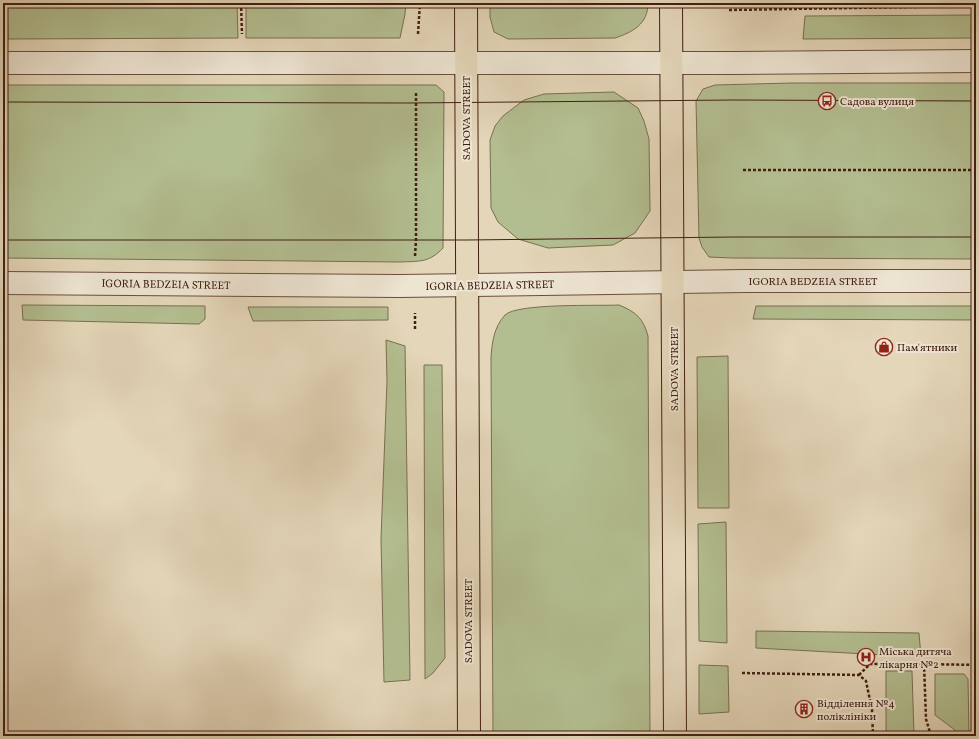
<svg xmlns="http://www.w3.org/2000/svg" width="979" height="739" font-family="Vollkorn,serif">
  <style>
    .green { fill: #b3be90; stroke: #7a6f51 }
    .lines { fill: none; stroke-linecap: round; stroke-linejoin: round }
    .minor-casing { stroke: #6a4e3c; stroke-width: 24 }
    .major-casing { stroke: #412012; stroke-width: 24 }
    .path { stroke: #412012; stroke-width: 2.5; stroke-dasharray: 3 2; stroke-linecap: butt }
    .minor { stroke: #ede4d2; stroke-width: 22 }
    .major { stroke: #e4d6b9; stroke-width: 22 }
    .tram { stroke: #412012; stroke-width: 1 }
    .labels { text-anchor: middle; stroke-width: 4; stroke-linejoin: round; paint-order: stroke }
    .poi-label { font-size: 11px; fill: #412012; stroke: #ede4d2; text-anchor: start }
    .street-label { font-size: 11px; fill: #412012; stroke: #ede4d2 }
  </style>
  <rect width="100%" height="100%" fill="#e4d6b9"/>
  <filter id="stains"><feTurbulence type="fractalNoise" baseFrequency=".005" numOctaves="4"/><feColorMatrix values="0 0 0 0 .2 0 0 0 0 .09 0 0 0 0 .02 0 0 0 .5 -.17"/></filter>
  <radialGradient id="worn" r=".72"><stop offset=".6" stop-color="#630" stop-opacity="0"/><stop offset="1" stop-color="#630" stop-opacity=".3"/></radialGradient>
  <g class="green">
    <polygon points="7,3 237,3 238,38 8,39"/>
    <polygon points="246,3 406,3 405,14 400,38 246,38"/>
    <path d="M 490,3 L 648,3 C 648,24 633,32 615,38 L 508,39 L 494,32 L 490,17 Z"/>
    <polygon points="976,15 976,38 803,39 805,16"/>
    <polygon points="792,83 976,83 976,259 732,258 709,257 702,247 699,238 696,101 703,89 715,85"/>
    <path d="M 3,85 L 436,85 L 444,92 L 443,248 C 429,263 419,261 400,262 L 3,258 Z"/>
    <polygon points="614,92 638,108 644,121 649,139 650,211 635,233 613,245 548,248 518,239 498,222 491,208 490,140 495,126 503,116 524,100 544,94"/>
    <polygon points="22,305 205,306 205,319 199,324 23,320"/>
    <path d="M 619,305 C 636,312 643,318 648,336 L 650,736 L 493,736 L 491,358 C 492,342 494,327 505,315 C 517,303 599,306 619,305 Z"/>
    <polygon points="756,306 976,306 976,320 753,319"/>
    <polygon points="248,307 388,307 388,320 253,321"/>
    <polygon points="386,340 405,346 410,680 384,682 381,539 387,381"/>
    <polygon points="728,356 729,508 698,508 697,357"/>
    <polygon points="424,365 442,365 445,658 433,673 425,679"/>
    <polygon points="726,522 727,643 699,641 698,524"/>
    <polygon points="756,631 919,633 921,657 756,648"/>
    <polygon points="699,665 728,666 729,712 699,714"/>
    <polygon points="886,671 912,671 914,736 886,736"/>
    <polygon points="935,674 964,674 968,679 969,736 956,736 955,730 935,715"/>
  </g>
  <g class="lines">
    <defs>
      <g id="minor">
        <polyline points="3,63 736,63 976,61"/>
        <polyline points="3,283 400,286 745,281 976,281"/>
      </g>
      <g id="major">
        <polyline points="466,3 469,736"/>
        <polyline points="671,3 675,736"/>
      </g>
    </defs>
    <use href="#minor" class="minor-casing"/>
    <use href="#major" class="major-casing"/>
    <g class="path">
      <polyline points="4,3 4,34"/>
      <polyline points="241,3 242,34"/>
      <polyline points="799,9 802,3"/>
      <polyline points="729,10 976,6"/>
      <polyline points="418,34 420,3"/>
      <polyline points="743,170 976,170"/>
      <polyline points="415,256 416,240 416,91"/>
      <polyline points="415,329 415,313"/>
      <polyline points="742,673 859,675 866,681 872,710 873,736"/>
      <polyline points="859,675 870,664 924,664"/>
      <polyline points="762,734 762,736"/>
      <polyline points="931,736 926,719 924,664 976,665"/>
    </g>
    <use href="#minor" class="minor"/>
    <use href="#major" class="major"/>
    <g class="tram">
      <polyline points="3,102 408,103 733,100 976,101"/>
      <polyline points="3,240 467,240 734,237 976,237"/>
    </g>
  </g>
  <defs>
    <symbol id="bus-ring" viewBox="-11 -11 22 22"><circle r="9.5" fill="#ede4d2" stroke="#8f2418" stroke-width="1.5"/><path d="M-5-6H5V4H4V6H2V4H-2V6H-4V4H-5ZM-3.5-4V0h7V-4ZM-3.5 1.2v1.5H-2V1.2ZM2 1.2v1.5H3.5V1.2Z" fill="#8f2418"/></symbol>
    <symbol id="shop-ring" viewBox="-11 -11 22 22"><circle r="9.5" fill="#ede4d2" stroke="#8f2418" stroke-width="1.5"/><path d="M-5-2.5h2.3a2.7 3.5 0 0 1 5.4 0H5L5.5 6h-11ZM-1.5-2.5h3a1.5 2.3 0 0 0-3 0Z" fill="#8f2418"/></symbol>
    <symbol id="hospital-ring" viewBox="-11 -11 22 22"><circle r="9.5" fill="#ede4d2" stroke="#8f2418" stroke-width="1.5"/><path d="M-5-5h3v3.5h4V-5h3V5h-3V1.5h-4V5h-3Z" fill="#8f2418"/></symbol>
    <symbol id="building-ring" viewBox="-11 -11 22 22"><circle r="9.5" fill="#ede4d2" stroke="#8f2418" stroke-width="1.5"/><path d="M-4-6H4V6H1V3H-1V6H-4ZM-2.5-4.3h1.7v1.8h-1.7ZM.8-4.3h1.7v1.8H.8ZM-2.5-1h1.7V.8h-1.7ZM.8-1h1.7V.8H.8Z" fill="#8f2418"/></symbol>
  </defs>
  <g fill-rule="evenodd">
    <use href="#bus-ring" x="817" y="91" width="20" height="20"/>
    <use href="#shop-ring" x="874" y="337" width="20" height="20"/>
    <use href="#hospital-ring" x="856" y="647" width="20" height="20"/>
    <use href="#building-ring" x="794" y="699" width="20" height="20"/>
  </g>
  <g class="labels">
    <g class="poi-label">
      <text x="840" y="105">Садова вулиця</text>
      <text x="897" y="351">Пам'ятники</text>
      <text x="879" y="655">Міська дитяча<tspan x="879" dy="13">лікарня №2</tspan></text>
      <text x="817" y="707">Відділення №4<tspan x="817" dy="13">поліклініки</tspan></text>
    </g>
    <g class="street-label">
      <text transform="translate(466 118) rotate(-90)" y="4">SADOVA STREET</text>
      <text x="813" y="285">IGORIA BEDZEIA STREET</text>
      <text transform="translate(166 284) rotate(1)" y="4">IGORIA BEDZEIA STREET</text>
      <text transform="translate(490 285) rotate(-1)" y="4">IGORIA BEDZEIA STREET</text>
      <text transform="translate(674 369) rotate(-90)" y="4">SADOVA STREET</text>
      <text transform="translate(468 621) rotate(-90)" y="4">SADOVA STREET</text>
    </g>
  </g>
  <rect width="979" height="739" fill="none" stroke="#e4d6b9" stroke-width="16"/>
  <rect x="4" y="4" width="971" height="731" fill="none" stroke="#412012" stroke-width="2"/>
  <rect x="8" y="8" width="963" height="723" fill="none" stroke="#412012"/>
  <rect width="100%" height="100%" filter="url(#stains)"/>
  <rect width="100%" height="100%" fill="url(#worn)"/>
</svg>
